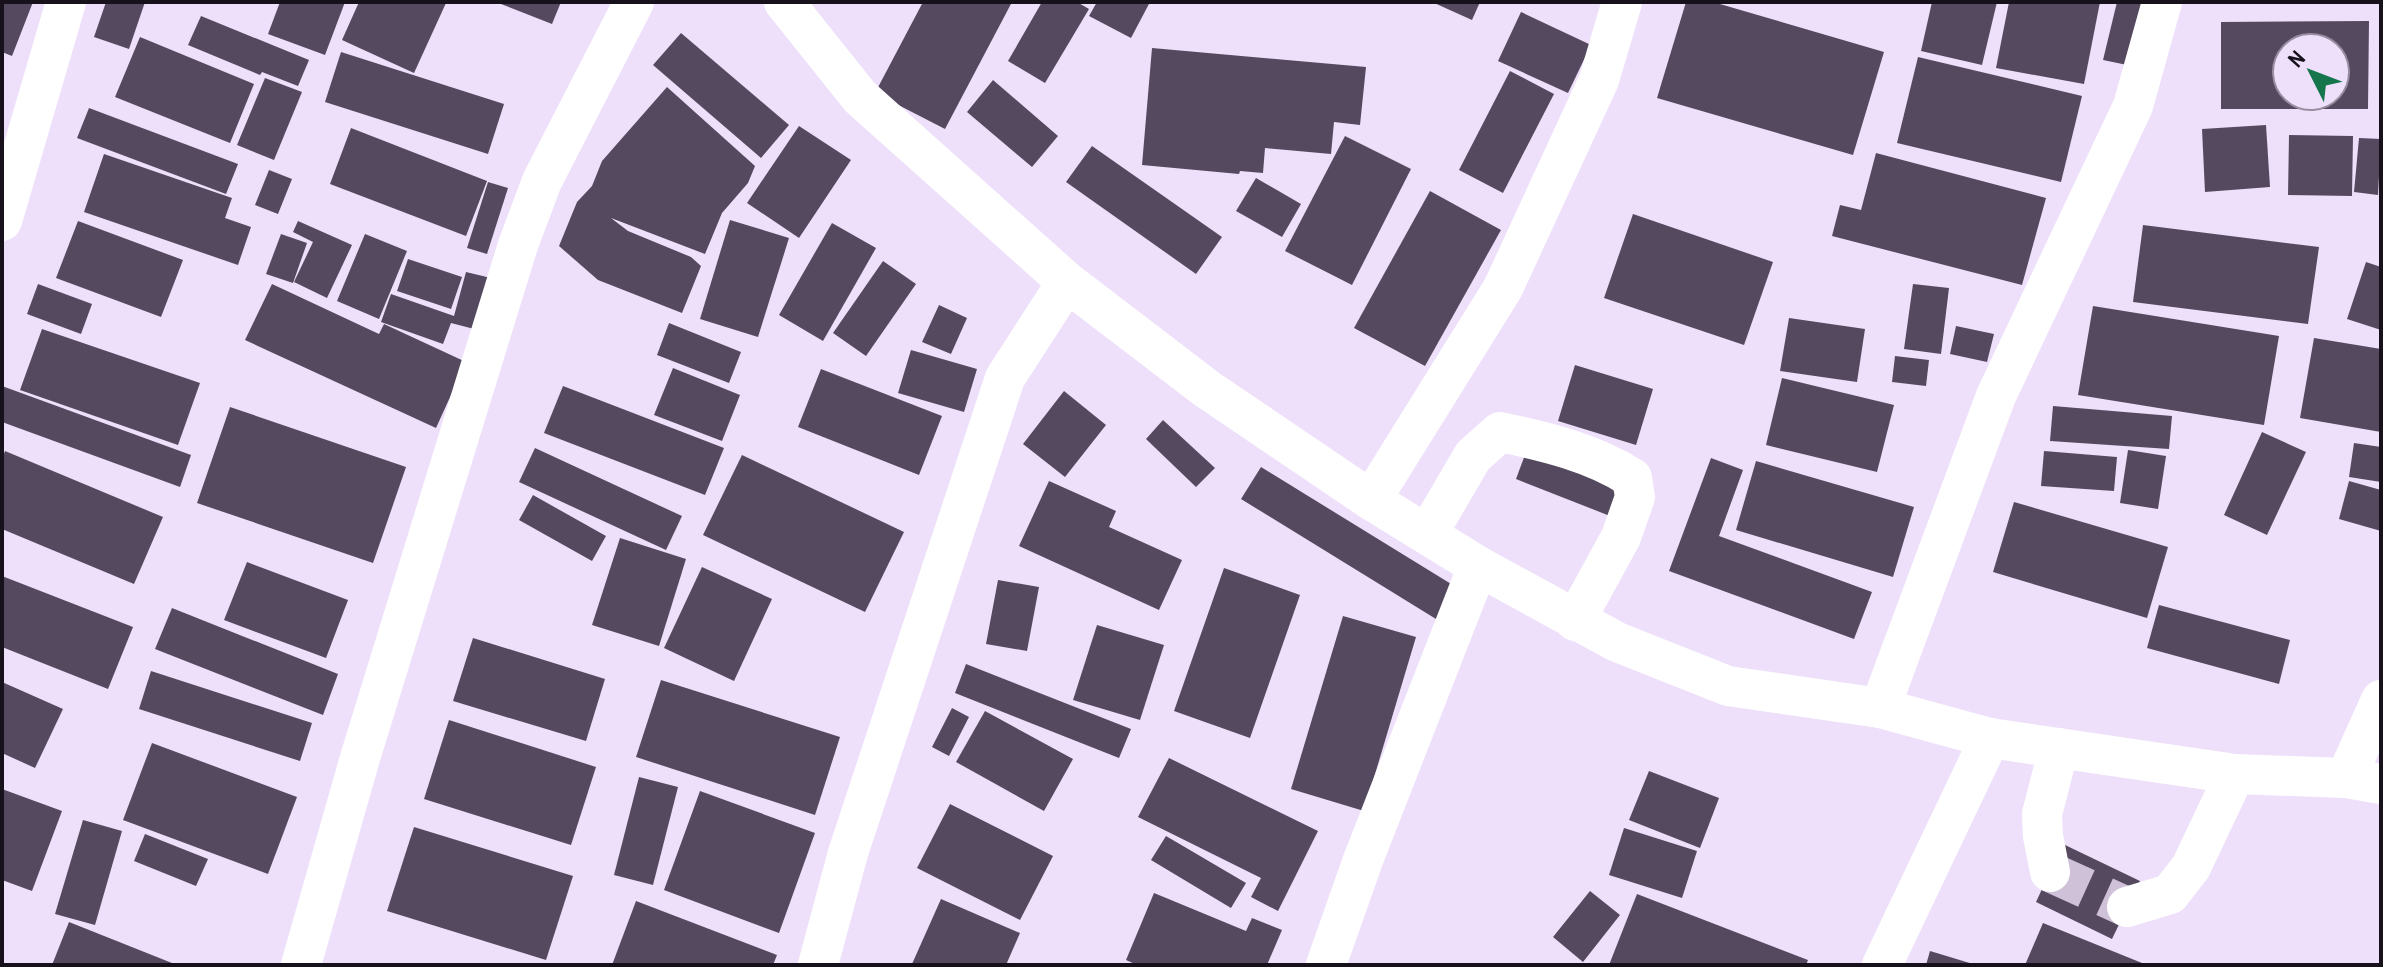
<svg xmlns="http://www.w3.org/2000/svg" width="2383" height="967" font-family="'Archivo Narrow',sans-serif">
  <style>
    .building { fill: #55495f; fill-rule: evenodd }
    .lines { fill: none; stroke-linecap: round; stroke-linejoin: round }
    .minor-tunnel { stroke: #cec1d8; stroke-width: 40; stroke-dasharray: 40 20; stroke-linecap: butt }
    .minor { stroke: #fff; stroke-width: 40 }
  </style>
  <rect width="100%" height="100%" fill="#eee0fa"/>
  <g class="building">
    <polygon points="2,2 33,2 12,56 2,52"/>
    <polygon points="106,2 145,2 129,49 94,37"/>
    <polygon points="280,2 345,2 325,55 268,34"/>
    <polygon points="359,2 446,3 414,73 342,40"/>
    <polygon points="496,2 561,2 552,24"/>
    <polygon points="923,2 1012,2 945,129 875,93"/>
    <polygon points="1042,2 1077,2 1089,9 1045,83 1008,61"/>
    <polygon points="1097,2 1150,2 1131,38 1089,16"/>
    <polygon points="1432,2 1480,2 1472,20"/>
    <polygon points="1686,2 1713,2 1884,52 1853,155 1657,98"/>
    <polygon points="1932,2 1997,2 1982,65 1921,51"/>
    <polygon points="2009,2 2100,2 2084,84 1996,68"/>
    <polygon points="2117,2 2148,2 2132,66 2103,60"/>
    <polygon points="1521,12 1591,45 1568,93 1498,61"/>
    <polygon points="201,16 309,60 298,86 262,72 260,75 188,45"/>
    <path d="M 2369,21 L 2368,109 L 2221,109 L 2221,22 ZM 2287,48 L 2335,48 L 2335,96 L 2287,96 Z"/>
    <polygon points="681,33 789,125 761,158 653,65"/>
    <polygon points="140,37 254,84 230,143 115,97"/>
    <polygon points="1152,48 1366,67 1360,125 1334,122 1331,154 1265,148 1263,173 1240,171 1239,174 1142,165"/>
    <polygon points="341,52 504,104 488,154 325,102"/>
    <polygon points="1918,57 2082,96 2061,182 1897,143"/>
    <polygon points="1510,71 1554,94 1503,193 1459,170"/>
    <polygon points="265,78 302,92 274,160 237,145"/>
    <polygon points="993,80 1058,136 1032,167 967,112"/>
    <polygon points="667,87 755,166 748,183 722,213 705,254 611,218 628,231 691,257 701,266 682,313 598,280 559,246 577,202 592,186 602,161"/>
    <polygon points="89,108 238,164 226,194 77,138"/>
    <polygon points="2266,125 2270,187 2205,192 2202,129"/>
    <polygon points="799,126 851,160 799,238 747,203"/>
    <polygon points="351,128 487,181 466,236 330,184"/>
    <polygon points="2289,135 2353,136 2352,196 2288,195"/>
    <polygon points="1345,136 1411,169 1352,285 1285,251"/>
    <polygon points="2359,138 2381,139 2378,195 2354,192"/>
    <polygon points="1092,146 1222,237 1196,274 1066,182"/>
    <polygon points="1876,153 2046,198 2022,285 1832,236 1840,205 1861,210"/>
    <polygon points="104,154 232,198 225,218 251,227 238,265 84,212"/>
    <polygon points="269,170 292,179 278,214 255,205"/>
    <polygon points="1256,178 1301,204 1282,237 1236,211"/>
    <polygon points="488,182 508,188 487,254 467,248"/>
    <polygon points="1430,191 1501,230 1425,366 1354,328"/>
    <polygon points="1633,214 1773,262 1744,345 1604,298"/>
    <polygon points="730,220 789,238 758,337 700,319"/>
    <polygon points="78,221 183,260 161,317 56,278"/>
    <polygon points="298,221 352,245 327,298 294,282 313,242 293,232"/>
    <polygon points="832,223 876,248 823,341 779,315"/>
    <polygon points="2143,225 2319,247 2308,324 2133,302"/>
    <polygon points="281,234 307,243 293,283 266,274"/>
    <polygon points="365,234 407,251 379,319 337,301"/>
    <polygon points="408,259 462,277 451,309 397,291"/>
    <polygon points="883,261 916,284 866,356 833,333"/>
    <polygon points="2366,262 2381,267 2381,330 2347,319"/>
    <polygon points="466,272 491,278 478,330 451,323 443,344 381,322 391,294 454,316"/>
    <polygon points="38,284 92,304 81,334 27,314"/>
    <polygon points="272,284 379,334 384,324 466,362 436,428 245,340"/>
    <polygon points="1913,284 1949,288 1941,354 1904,349"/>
    <polygon points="939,305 967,318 951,354 922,342"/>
    <polygon points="2093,306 2279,336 2264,425 2078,395"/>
    <polygon points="1789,318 1865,329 1857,382 1780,371"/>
    <polygon points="669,323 741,352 729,383 657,355"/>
    <polygon points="1956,326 1994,334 1987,362 1950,354"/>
    <polygon points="42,329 200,383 178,445 20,390"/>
    <polygon points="2314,338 2381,349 2381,432 2300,418"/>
    <polygon points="911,350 977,369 964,412 898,393"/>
    <polygon points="1895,356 1929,360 1926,386 1892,382"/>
    <polygon points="1575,365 1653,389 1636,445 1558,421"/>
    <polygon points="673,368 740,395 722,441 654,415"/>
    <polygon points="821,369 942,416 919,475 798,427"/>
    <polygon points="1782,378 1894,405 1877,472 1766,445"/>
    <polygon points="2,386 191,455 180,487 2,422"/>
    <polygon points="563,386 724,448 705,495 544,433"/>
    <polygon points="1064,391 1106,425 1065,477 1023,444"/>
    <polygon points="2053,406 2172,416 2169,449 2050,441"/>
    <polygon points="230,407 406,467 373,563 197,503"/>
    <polygon points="1163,420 1215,468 1196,487 1146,439"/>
    <polygon points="2262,432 2306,452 2267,535 2224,515"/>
    <polygon points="2354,443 2381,447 2381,482 2349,477"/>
    <polygon points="535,448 682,516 666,550 519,482"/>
    <polygon points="2128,450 2166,456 2158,509 2120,503"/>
    <polygon points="5,451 163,517 134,584 2,529 2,459"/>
    <polygon points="2044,451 2117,457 2114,491 2041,486"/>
    <polygon points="1526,452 1620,489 1610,516 1516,479"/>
    <polygon points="742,455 904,532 865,612 703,535"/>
    <polygon points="1711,458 1743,470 1719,536 1872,592 1854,639 1669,571"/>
    <polygon points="1756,461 1914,507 1893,577 1736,530"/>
    <polygon points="1261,467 1456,587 1436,619 1241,499"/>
    <polygon points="1049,481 1116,511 1109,527 1182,560 1159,610 1019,546"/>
    <polygon points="2349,481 2381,490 2381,531 2339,519"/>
    <polygon points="533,495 606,536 592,561 519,520"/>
    <polygon points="2014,502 2168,547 2147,618 1993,572"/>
    <polygon points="620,538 686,559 659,646 592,625"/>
    <polygon points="247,562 348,600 326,658 224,620"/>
    <polygon points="702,567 772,599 734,681 664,648"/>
    <polygon points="1224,568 1300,595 1250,738 1174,711"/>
    <polygon points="2,576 133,627 108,689 2,647"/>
    <polygon points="998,580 1039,587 1027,651 986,644"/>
    <polygon points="2159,605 2290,640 2279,684 2147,648"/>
    <polygon points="172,608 338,674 323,715 155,649"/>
    <polygon points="1343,616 1416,637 1364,811 1291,789"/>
    <polygon points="1097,625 1164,645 1140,720 1073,700"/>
    <polygon points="473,638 605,679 586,741 453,701"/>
    <polygon points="966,664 1131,729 1119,758 955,693"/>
    <polygon points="151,671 312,723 300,761 139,709"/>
    <polygon points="661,680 840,737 815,815 636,757"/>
    <polygon points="2,682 63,709 35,768 2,753"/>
    <polygon points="952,708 969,717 949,756 932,747"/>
    <polygon points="985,711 1073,759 1044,811 956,762"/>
    <polygon points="449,720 596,767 571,845 424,799"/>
    <polygon points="152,743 297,797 268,874 123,820"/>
    <polygon points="1169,758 1318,831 1278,911 1251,897 1261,878 1138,817"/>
    <polygon points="1649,771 1719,798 1700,848 1629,820"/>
    <polygon points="639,777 678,787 653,885 614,875"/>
    <polygon points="2,789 62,811 32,891 2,880"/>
    <polygon points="700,791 815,833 779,933 664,890"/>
    <polygon points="950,804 1053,856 1020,920 917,868"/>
    <polygon points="83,820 122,831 95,925 55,914"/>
    <polygon points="414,827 573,876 546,960 387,911"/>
    <polygon points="1624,828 1697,851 1682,898 1609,875"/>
    <polygon points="145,834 208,859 196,886 134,861"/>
    <polygon points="1166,836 1246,883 1231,908 1151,860"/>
    <polygon points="2063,844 2140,881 2112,939 2036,902"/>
    <polygon points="1590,891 1620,915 1583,962 1553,937"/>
    <polygon points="1154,893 1246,931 1252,918 1282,930 1267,965 1137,965 1126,960"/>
    <polygon points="1637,894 1808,960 1806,965 1609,965"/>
    <polygon points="941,899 1020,933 1006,965 912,964"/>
    <polygon points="636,901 777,955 773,965 612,965"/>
    <polygon points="69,922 177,965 52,965"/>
    <polygon points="2043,923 2147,965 2025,965"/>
    <polygon points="1930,951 1973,964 1973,965 1926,965"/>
  </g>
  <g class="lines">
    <polyline class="minor-tunnel" points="2050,872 2127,907"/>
    <g class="minor">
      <polyline points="784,2 860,97 1067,282 1207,389 1371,500 1478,566 1617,642 1728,686 1880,708 1990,738 2235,774 2346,778 2381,784"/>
      <polyline points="2,221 66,2"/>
      <polyline points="1371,500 1503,288 1599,80 1622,2"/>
      <path d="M 1428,533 L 1473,456 L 1500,432 C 1544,441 1594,453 1632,478 L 1635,497 L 1621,537 L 1575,621"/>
      <polyline points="1880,708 1996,396 2133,106 2162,2"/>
      <polyline points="2346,778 2381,700"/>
      <polyline points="2050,872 2043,836 2042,814 2059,748"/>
      <polyline points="2127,907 2170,894 2191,867 2235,774"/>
      <polyline points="301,965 360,758 518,245 542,181 634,2"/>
      <polyline points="818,965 848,853 1005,378 1067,282"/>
      <polyline points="1326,965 1363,860 1478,566"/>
      <polyline points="1882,965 1990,738"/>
    </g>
  </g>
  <rect width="2383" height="967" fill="none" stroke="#16111a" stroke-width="8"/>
  <g transform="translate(2311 72) rotate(312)"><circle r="38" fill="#eee0fa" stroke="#988da0" stroke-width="2"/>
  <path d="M0-6L14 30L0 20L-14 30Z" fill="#15764d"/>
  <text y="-12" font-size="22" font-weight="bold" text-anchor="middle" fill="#16111a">N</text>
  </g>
</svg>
